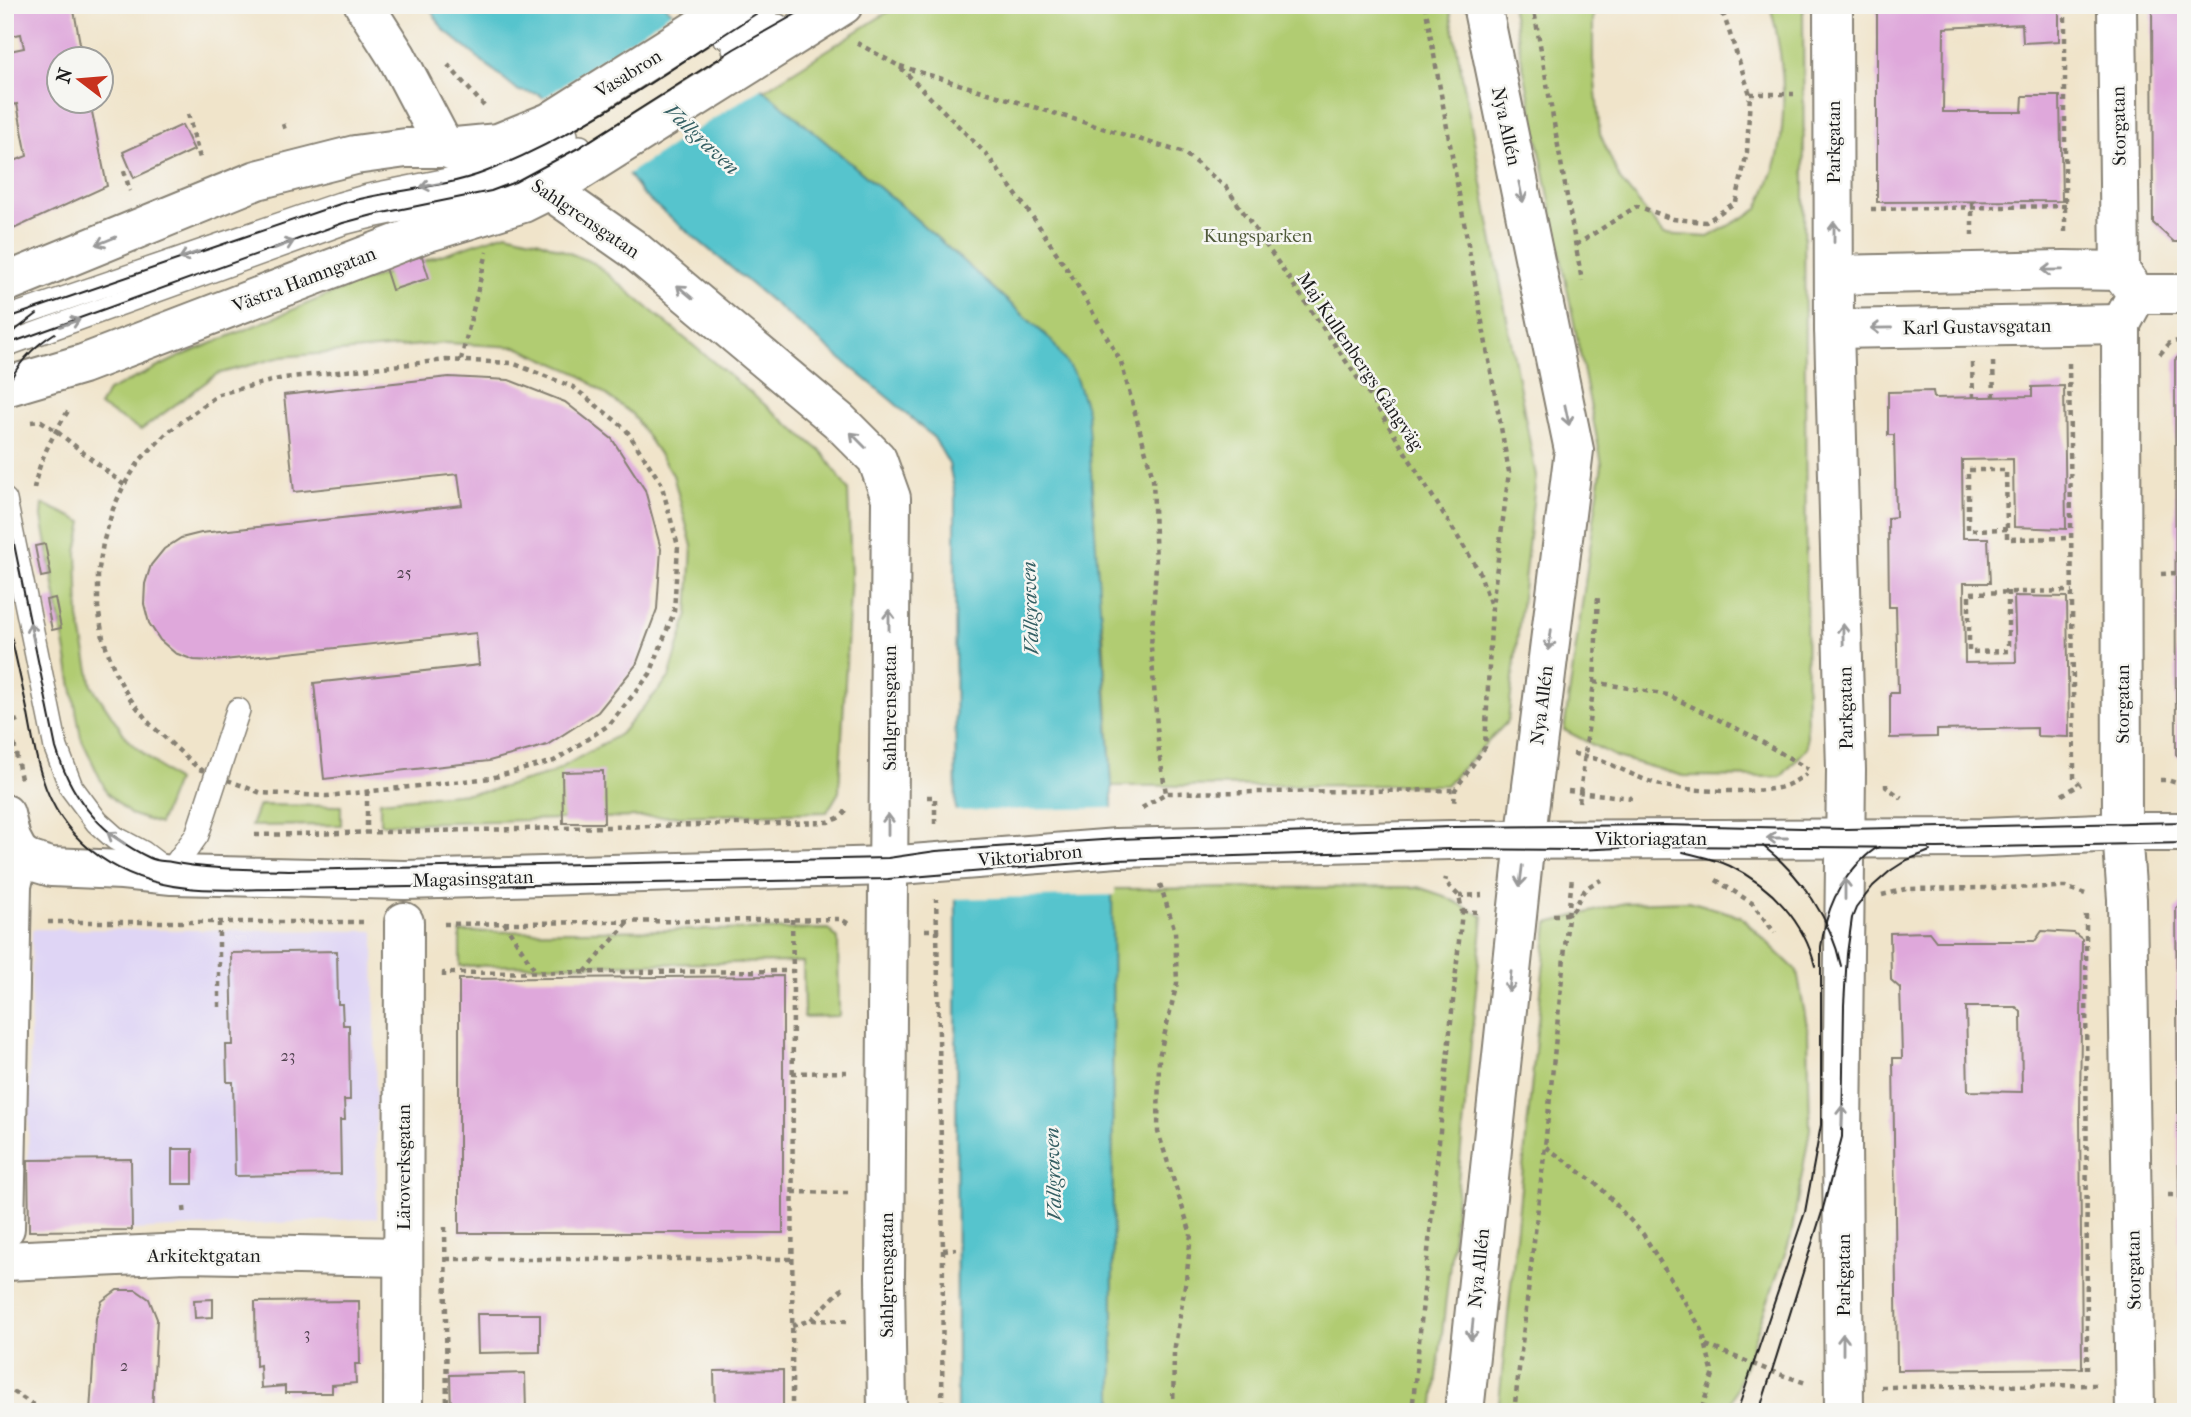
<svg xmlns="http://www.w3.org/2000/svg" width="2191" height="1417" font-family="'IM FELL French Canon',serif">
  <style>
    .built { fill: #dfd5f5 }
    .green { fill: #b1cc72; stroke: #667447; stroke-width: 2 }
    .water { fill: #57c4cd; stroke: #3a7074; stroke-width: 2 }
    .pier { fill: #f0e4ca }
    .building { fill: #dfa8db; fill-rule: evenodd }
    .lines { fill: none; stroke-linecap: round; stroke-linejoin: round }
    .lane-casing { stroke: #868073; stroke-width: 26 }
    .street-casing { stroke: #868073; stroke-width: 42 }
    .secondary-casing { stroke: #868073; stroke-width: 42 }
    .path { stroke: #868073; stroke-width: 4.5; stroke-dasharray: 5 5; stroke-linecap: butt }
    .lane { stroke: #fff; stroke-width: 23 }
    .street { stroke: #fff; stroke-width: 38 }
    .secondary { stroke: #fff; stroke-width: 38 }
    .tram { stroke: #1c1c1c; stroke-width: 2 }
    .oneway { stroke: #999 }
    .labels { text-anchor: middle; stroke-width: 5; stroke-linejoin: round; paint-order: stroke }
    .number-label { font-size: 16px; fill: #4d3f4c }
    .street-label { font-size: 19px; fill: #1c1c1c; stroke: #f6f6f2 }
    .park-label { font-size: 19px; fill: #505a3a; stroke: #f6f6f2 }
    .water-label { font-size: 21px; font-style: italic; fill: #345f63; stroke: #f6f6f2 }
  </style>
  <rect width="100%" height="100%" fill="#f6f6f2"/>
  <filter id="ink" filterUnits="userSpaceOnUse"><feTurbulence type="fractalNoise" baseFrequency=".0143" numOctaves="2"/><feDisplacementMap in="SourceGraphic" scale="14" xChannelSelector="R" yChannelSelector="G"/><feConvolveMatrix kernelMatrix="1 2 1 2 8 2 1 2 1" color-interpolation-filters="sRGB"/></filter>
  <filter id="wash" filterUnits="userSpaceOnUse"><feTurbulence type="fractalNoise" baseFrequency=".00686" numOctaves="4" result="noise"/><feDisplacementMap in="SourceGraphic" scale="28" xChannelSelector="R" yChannelSelector="G"/><feGaussianBlur stdDeviation="1.57" result="paint"/><feColorMatrix in="noise" values="0 0 0 0 0 0 0 0 0 0 0 0 0 0 0 0 0 1.4 0 .05"/><feComposite in="paint" operator="in"/></filter>
  <g filter="url(#wash)">
    <rect width="100%" height="100%" fill="#f0e4ca"/>
    <polygon class="built" points="32,929 374,931 377,1218 132,1230 131,1159 28,1160"/>
    <g class="green">
      <polygon points="899,5 1449,5 1536,476 1508,721 1446,785 1112,786 1103,631 1051,340 907,211 764,90"/>
      <path d="M 1511,5 L 1593,5 L 1593,60 L 1600,134 L 1620,180 L 1664,234 L 1708,237 L 1758,209 C 1765,191 1775,171 1779,152 C 1787,104 1783,52 1770,5 L 1803,5 L 1807,748 L 1781,777 L 1683,776 L 1616,757 L 1564,730 L 1602,464 Z"/>
      <polygon points="506,233 540,241 594,263 823,453 848,490 851,574 839,792 827,812 380,824 380,801 489,791 550,774 620,734 669,678 688,614 692,546 673,475 632,414 577,373 517,347 446,343 281,357 217,374 141,430 99,406 108,391 179,357 350,286"/>
      <polygon points="43,504 83,522 77,552 79,618 92,686 128,740 176,781 159,824 130,814 107,793 81,738 42,517"/>
      <polygon points="259,805 341,806 341,825 251,826"/>
      <polygon points="1418,887 1444,896 1483,916 1451,1255 1433,1412 1113,1412 1112,889"/>
      <polygon points="1689,901 1740,916 1797,971 1808,1031 1810,1129 1791,1237 1728,1412 1498,1412 1548,923 1625,903"/>
      <polygon points="828,929 838,939 839,1016 804,1017 803,962 460,966 460,932"/>
    </g>
    <polygon class="water" points="428,5 664,5 907,211 1051,340 1075,376 1087,411 1112,786 1113,1412 957,1412 955,494 949,464 934,438 892,401 642,194 626,171 539,94 519,91 443,29"/>
    <g class="pier">
      <polygon points="675,10 764,86 625,176 541,100"/>
      <polygon points="1116,808 1115,895 952,899 952,811"/>
    </g>
    <g id="blocks">
      <g class="building">
        <polygon points="6,5 73,5 83,60 60,60 60,102 90,102 107,186 5,233 5,148 12,162 27,156 17,104 5,106 5,52 24,48 21,34 11,36 5,32"/>
        <polygon points="1877,5 2059,5 2059,41 2023,43 2022,24 1944,28 1943,112 2022,112 2023,96 2060,96 2062,201 1877,202"/>
        <polygon points="2152,5 2186,5 2186,242 2174,242 2153,223"/>
        <polygon points="182,125 194,150 134,178 123,152"/>
        <polygon points="422,256 429,278 392,290 385,268"/>
        <polygon points="2186,349 2186,764 2176,754 2175,360"/>
        <polygon points="449,377 509,380 565,402 612,439 645,490 661,549 657,609 636,665 598,712 547,745 489,761 324,779 314,683 479,665 476,633 214,661 194,660 175,653 160,640 149,623 144,604 145,584 151,565 164,549 181,538 201,533 462,505 458,474 294,492 284,395"/>
        <polygon points="2064,386 2066,529 2014,527 2013,459 1962,460 1963,538 1988,538 1990,583 1964,583 1965,663 2016,662 2014,596 2067,597 2069,737 2037,736 2037,728 1937,730 1937,737 1890,738 1890,693 1898,693 1896,607 1889,607 1888,518 1896,517 1894,435 1888,435 1888,392 1933,391 1934,398 2032,396 2032,387"/>
        <polygon points="45,544 51,575 41,577 35,546"/>
        <polygon points="55,598 61,628 52,630 46,600"/>
        <polygon points="603,771 604,823 563,823 562,772"/>
        <polygon points="2186,900 2186,1412 2181,1412 2176,909"/>
        <path d="M 2042,931 L 2074,933 L 2082,939 L 2080,1113 L 2082,1368 L 1897,1370 L 1893,1058 L 1902,1058 L 1901,1018 L 1900,988 L 1891,980 L 1890,933 L 1929,932 L 1936,941 L 2035,941 ZM 1966,1007 L 2016,1007 L 2021,1012 L 2022,1092 L 1968,1091 Z"/>
        <polygon points="337,951 338,1004 342,1004 343,1025 349,1025 350,1100 344,1100 345,1120 340,1120 341,1174 235,1176 233,1082 227,1082 226,1045 233,1045 231,953"/>
        <polygon points="783,976 783,1233 459,1233 459,979"/>
        <rect x="172" y="1149" width="21" height="35"/>
        <polygon points="131,1159 132,1230 29,1231 28,1160"/>
        <polygon points="117,1290 136,1290 149,1299 157,1319 152,1412 90,1412 96,1318 102,1301"/>
        <polygon points="213,1299 213,1317 195,1318 194,1300"/>
        <polygon points="359,1301 360,1364 355,1364 356,1383 332,1385 332,1393 285,1393 285,1386 261,1388 260,1365 256,1366 255,1302"/>
        <polygon points="477,1314 540,1314 540,1352 478,1353"/>
        <polygon points="783,1370 783,1412 715,1412 714,1371"/>
        <polygon points="525,1373 526,1412 451,1412 450,1375"/>
      </g>
    </g>
  </g>
  <g filter="url(#ink)">
    <use href="#blocks" fill-opacity="0" stroke="#868073" stroke-width="2"/>
    <g class="lines">
      <defs>
        <g id="lane">
          <polyline points="722,35 770,5"/>
          <polyline points="734,49 778,26"/>
          <polyline points="5,319 340,204 368,196 483,173 566,135"/>
          <path d="M 5,345 L 343,223 C 392,209 444,205 492,190 C 523,181 552,162 580,147"/>
          <polyline points="5,500 56,748 71,787 97,822 115,838 143,853 172,875 176,864 197,835 238,710"/>
        </g>
        <g id="street">
          <polyline points="364,5 397,57 445,148 525,177 549,190 632,248 839,421 877,459 891,498 885,1277 887,1412"/>
          <polyline points="2117,5 2120,271 2137,294 2121,324 2122,832 2127,899 2135,1412"/>
          <polyline points="1834,275 2064,270 2120,271"/>
          <polyline points="5,283 257,180 355,155 406,148 445,148 498,143 550,122 735,5"/>
          <polyline points="2137,294 2186,294"/>
          <polyline points="1834,329 2121,324"/>
          <polyline points="5,387 83,364 425,233 523,203 549,190 843,5"/>
          <polyline points="5,814 11,839 19,854 12,886 5,1228"/>
          <polyline points="5,852 19,854 31,861 51,867 122,870 172,875 405,880 887,866 1117,848"/>
          <polyline points="5,1261 186,1253 403,1257"/>
          <polyline points="403,1412 404,922"/>
        </g>
        <g id="secondary">
          <polyline points="1833,5 1834,329 1846,770 1842,1137 1844,1412"/>
          <polyline points="1117,848 1450,840 1983,838 2122,832 2186,832"/>
          <polyline points="1464,1412 1524,850 1574,450 1482,5"/>
        </g>
      </defs>
      <use href="#lane" class="lane-casing"/>
      <use href="#street" class="street-casing"/>
      <use href="#secondary" class="secondary-casing"/>
      <g class="path">
        <polyline points="1425,5 1509,472 1492,606 1485,747 1455,790 1454,803"/>
        <polyline points="1533,5 1582,281"/>
        <polyline points="857,43 899,66 987,155 1037,223 1076,283 1121,362 1153,478 1156,565 1151,647 1159,753 1166,793"/>
        <polyline points="448,65 484,106"/>
        <polyline points="900,66 1184,153 1226,187 1372,399 1479,571 1490,603"/>
        <polyline points="1750,94 1794,94"/>
        <polyline points="188,114 201,162"/>
        <polyline points="283,124 286,133"/>
        <polyline points="124,171 130,191"/>
        <polyline points="1972,201 1972,235"/>
        <polyline points="1871,209 2066,206"/>
        <polyline points="2065,232 2065,5"/>
        <polyline points="1576,245 1637,206 1673,219 1706,222 1736,202 1747,152 1750,94 1724,16 1708,5"/>
        <polyline points="2160,354 2170,343 2186,339"/>
        <polygon points="446,360 512,363 573,387 625,428 661,483 678,546 674,612 650,674 609,725 554,761 491,778 327,796 261,793 199,769 150,724 128,696 115,672 103,638 98,607 98,575 103,543 113,509 124,485 141,459 167,433 219,394 283,378"/>
        <polyline points="461,360 487,252"/>
        <polyline points="1993,362 1994,397"/>
        <polyline points="1972,363 1973,397"/>
        <polyline points="2069,363 2074,767 2074,778 2079,784"/>
        <polyline points="31,422 41,421 55,430 124,485"/>
        <path d="M 34,489 C 39,459 54,433 70,408"/>
        <polyline points="2007,529 1968,530 1968,470 2006,470 2007,529 2007,539 2071,538"/>
        <polyline points="2161,574 2176,573"/>
        <polyline points="2008,591 2008,651 1969,652 1969,593 2072,591"/>
        <polyline points="1594,682 1668,695 1750,735 1808,769"/>
        <polyline points="18,720 10,723 21,779"/>
        <path d="M 1573,754 C 1606,757 1633,779 1665,786 C 1690,791 1747,793 1772,789 C 1784,788 1797,781 1806,774"/>
        <polyline points="2160,780 2167,780 2186,786"/>
        <polyline points="1886,784 1886,787 1902,798"/>
        <polyline points="367,791 367,833"/>
        <polyline points="1568,791 1632,798"/>
        <polyline points="2062,795 2081,784"/>
        <polyline points="927,797 935,797 935,826"/>
        <polyline points="1579,802 1594,682 1598,595"/>
        <polyline points="1142,808 1166,793 1455,790"/>
        <path d="M 255,835 L 828,822 C 837,819 846,816 847,806"/>
        <polyline points="1716,880 1752,903 1775,933"/>
        <polyline points="1160,884 1175,931 1177,983 1159,1057 1158,1132 1191,1234 1187,1273 1174,1352 1173,1412"/>
        <polyline points="1882,895 1906,889 2065,887 2088,895"/>
        <polyline points="1459,896 1482,895"/>
        <polyline points="1462,911 1478,912"/>
        <path d="M 1553,915 C 1581,916 1572,903 1586,889 C 1590,885 1597,882 1601,880"/>
        <polyline points="2086,915 2087,1369"/>
        <polyline points="792,919 793,971"/>
        <polyline points="48,922 365,922"/>
        <polyline points="504,922 536,972"/>
        <polyline points="444,924 841,919 849,924"/>
        <polyline points="925,930 937,930 936,899"/>
        <polyline points="937,930 943,1250 942,1412"/>
        <polyline points="585,972 629,921"/>
        <polyline points="444,977 444,973 793,971 792,1412"/>
        <polyline points="219,1007 219,923"/>
        <polyline points="792,1073 849,1072"/>
        <polyline points="1546,1147 1598,1185 1643,1234 1702,1330 1713,1375 1702,1408 1696,1412"/>
        <polyline points="793,1192 848,1193"/>
        <polyline points="2168,1195 2180,1195"/>
        <polyline points="184,1207 185,1217"/>
        <polyline points="445,1227 447,1412"/>
        <polyline points="943,1250 956,1249"/>
        <polyline points="446,1259 792,1259"/>
        <polyline points="812,1320 849,1321"/>
        <polyline points="792,1326 811,1320 846,1285"/>
        <polyline points="1706,1345 1773,1372 1806,1383"/>
        <polyline points="5,1386 44,1412"/>
        <polyline points="1881,1387 2096,1385"/>
        <polyline points="1412,1412 1462,911 1459,896 1445,882 1446,878"/>
        <polyline points="1514,1412 1545,1147 1572,877"/>
      </g>
      <use href="#lane" class="lane"/>
      <use href="#street" class="street"/>
      <use href="#secondary" class="secondary"/>
      <g class="tram">
        <path d="M 5,319 L 340,204 C 386,190 441,189 485,172 C 588,132 677,63 770,5"/>
        <polyline points="5,338 37,314"/>
        <polyline points="5,345 343,223 373,215 491,191 515,182 580,147 734,49 812,5"/>
        <path d="M 5,391 C 15,367 32,347 55,333"/>
        <path d="M 5,500 L 56,748 C 71,799 101,835 150,858 C 156,861 164,861 171,862 C 210,870 249,869 289,870 L 888,858 L 936,851 L 1117,839 L 1451,827 L 1663,825 L 1845,829 L 2186,822"/>
        <path d="M 5,610 C 13,645 21,679 28,714 C 32,735 35,756 42,777 C 61,838 110,875 173,886 C 209,892 248,889 285,889 L 888,879 L 1117,860 L 1449,849 L 1576,850 L 1665,846 L 1938,848 L 2186,843"/>
        <path d="M 1763,846 C 1801,875 1831,919 1841,966"/>
        <path d="M 1683,852 C 1698,856 1716,859 1730,866 C 1771,886 1804,921 1815,966"/>
        <path d="M 1737,1412 L 1805,1212 L 1821,1125 L 1821,947 C 1826,911 1838,881 1866,856 C 1871,852 1873,849 1879,847"/>
        <polyline points="1759,1412 1822,1212 1842,1137 1844,1005 1847,954 1852,918 1856,908 1873,886 1890,871 1907,860 1930,851"/>
      </g>
    </g>
    <defs><path id="oneway-shaft" d="M-6 0H5M1.5-3L5.5 0L1.5 3" fill="none" stroke-width="1.6" stroke-linecap="round" stroke-linejoin="round" transform="scale(1.75)"/></defs>
    <g class="oneway">
      <use href="#oneway-shaft" transform="translate(431 185) rotate(170)"/>
      <use href="#oneway-shaft" transform="translate(1521 192) rotate(78)"/>
      <use href="#oneway-shaft" transform="translate(1834 232) rotate(-90)"/>
      <use href="#oneway-shaft" transform="translate(106 241) rotate(158)"/>
      <use href="#oneway-shaft" transform="translate(284 245) rotate(-20)"/>
      <use href="#oneway-shaft" transform="translate(189 255) rotate(161)"/>
      <use href="#oneway-shaft" transform="translate(2052 270) rotate(179)"/>
      <use href="#oneway-shaft" transform="translate(685 292) rotate(-140)"/>
      <use href="#oneway-shaft" transform="translate(70 323) rotate(-19)"/>
      <use href="#oneway-shaft" transform="translate(1881 328) rotate(179)"/>
      <use href="#oneway-shaft" transform="translate(1567 415) rotate(78)"/>
      <use href="#oneway-shaft" transform="translate(858 440) rotate(-135)"/>
      <use href="#oneway-shaft" transform="translate(889 620) rotate(-90)"/>
      <use href="#oneway-shaft" transform="translate(32 633) rotate(-102)"/>
      <use href="#oneway-shaft" transform="translate(1843 634) rotate(-91)"/>
      <use href="#oneway-shaft" transform="translate(1550 640) rotate(97)"/>
      <use href="#oneway-shaft" transform="translate(888 824) rotate(-90)"/>
      <use href="#oneway-shaft" transform="translate(116 838) rotate(-147)"/>
      <use href="#oneway-shaft" transform="translate(1777 838) rotate(-180)"/>
      <use href="#oneway-shaft" transform="translate(1521 876) rotate(97)"/>
      <use href="#oneway-shaft" transform="translate(1845 889) rotate(-90)"/>
      <use href="#oneway-shaft" transform="translate(1510 982) rotate(96)"/>
      <use href="#oneway-shaft" transform="translate(1842 1116) rotate(-89)"/>
      <use href="#oneway-shaft" transform="translate(1472 1330) rotate(96)"/>
      <use href="#oneway-shaft" transform="translate(1843 1344) rotate(-90)"/>
    </g>
  </g>
  <g class="labels">
    <g class="number-label">
      <text x="404" y="578">25</text>
      <text x="288" y="1061">23</text>
      <text x="307" y="1339">3</text>
      <text x="124" y="1371">2</text>
    </g>
    <g class="street-label">
      <text transform="translate(628 73) rotate(-32)" y="7">Vasabron</text>
      <text transform="translate(1507 126) rotate(78)" y="7">Nya Allén</text>
      <text transform="translate(2118 126) rotate(-91)" y="7">Storgatan</text>
      <text transform="translate(1833 142) rotate(-90)" y="7">Parkgatan</text>
      <text transform="translate(586 218) rotate(34)" y="7">Sahlgrensgatan</text>
      <text transform="translate(304 279) rotate(-21)" y="7">Västra Hamngatan</text>
      <text transform="translate(1977 326) rotate(-1)" y="7">Karl Gustavsgatan</text>
      <text transform="translate(1361 361) rotate(56)" y="7">Maj Kullenbergs Gångväg</text>
      <text transform="translate(2122 704) rotate(-90)" y="7">Storgatan</text>
      <text transform="translate(1541 705) rotate(-83)" y="7">Nya Allén</text>
      <text transform="translate(889 708) rotate(-90)" y="7">Sahlgrensgatan</text>
      <text transform="translate(1845 708) rotate(-91)" y="7">Parkgatan</text>
      <text x="1651" y="845">Viktoriagatan</text>
      <text transform="translate(1030 855) rotate(-5)" y="7">Viktoriabron</text>
      <text transform="translate(473 878) rotate(-2)" y="7">Magasinsgatan</text>
      <text transform="translate(403 1167) rotate(-90)" y="7">Läroverksgatan</text>
      <text x="204" y="1262">Arkitektgatan</text>
      <text transform="translate(1478 1268) rotate(-84)" y="7">Nya Allén</text>
      <text transform="translate(2133 1270) rotate(-91)" y="7">Storgatan</text>
      <text transform="translate(886 1275) rotate(-90)" y="7">Sahlgrensgatan</text>
      <text transform="translate(1843 1275) rotate(-90)" y="7">Parkgatan</text>
    </g>
    <g class="park-label">
      <text x="1258" y="242">Kungsparken</text>
    </g>
    <g class="water-label">
      <text transform="translate(702 139) rotate(43)" y="7">Vallgraven</text>
      <text transform="translate(1030 608) rotate(-92)" y="7">Vallgraven</text>
      <text transform="translate(1053 1174) rotate(-92)" y="7">Vallgraven</text>
    </g>
  </g>
  <rect width="2191" height="1417" fill="none" stroke="#f6f6f2" stroke-width="28"/>
  <g transform="translate(80 80) rotate(286)"><circle r="33" fill="#f6f6f2" stroke="#9f9f9c" stroke-width="2"/>
  <path d="M0-5L12 26L0 18L-12 26Z" fill="#c8321e"/>
  <text y="-10" font-size="19" font-weight="bold" text-anchor="middle" fill="#1c1c1c">N</text>
  </g>
</svg>
